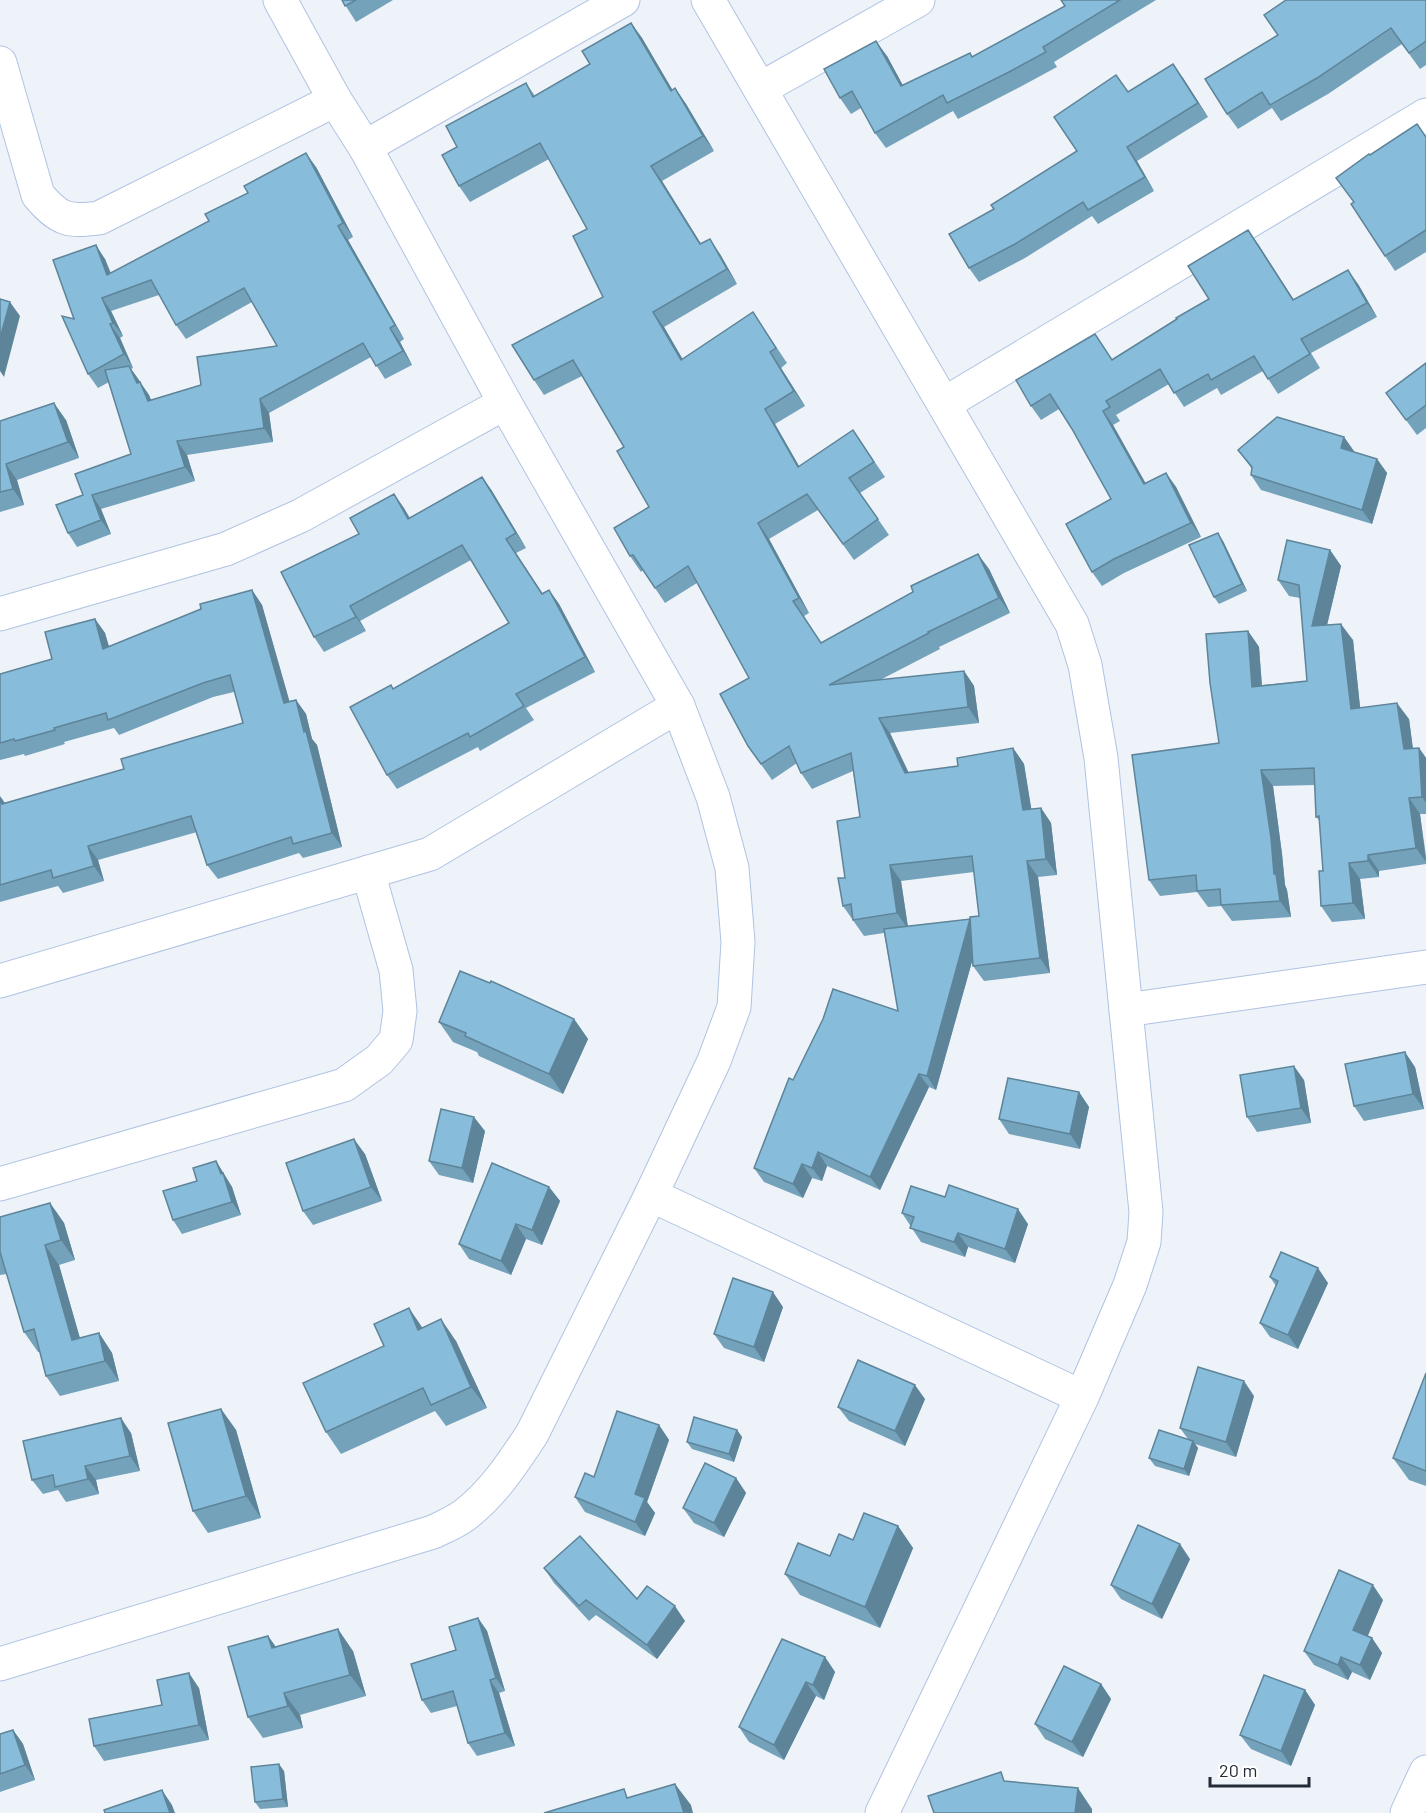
<svg xmlns="http://www.w3.org/2000/svg" width="1426" height="1813" font-family="Barlow,sans-serif">
<style>
.lines{fill:none;stroke-linecap:round;stroke-linejoin:round}
.minor-casing{stroke:#afc3e2;stroke-width:35}
.minor{stroke:#fff;stroke-width:33}
.wall{fill:#74a2bb;fill-rule:evenodd}
.shaded-wall{fill:#5e8499}
.building{fill:#87bcda;stroke:#5e8499;stroke-width:1.5}
</style>
<rect width="100%" height="100%" fill="#eef3f9"/>
<g class="lines">
<defs>
<g id="minor">
<path d="M 708,0 L 1072,624 L 1085,665 L 1101,758 L 1146,1212 L 1144,1242 L 1130,1285 L 1082,1397 L 882,1813"/>
<path d="M 0,63 L 38,195 C 59,220 68,222 99,218 L 335,100"/>
<path d="M 760,89 L 918,0"/>
<path d="M 365,147 L 623,0"/>
<path d="M 944,404 L 1426,115"/>
<path d="M 0,614 L 226,549 L 300,516 L 505,403"/>
<path d="M 0,981 L 430,854 L 678,706"/>
<path d="M 1126,1010 L 1426,967"/>
<path d="M 0,1184 L 344,1085 L 379,1060 L 396,1040 L 400,1011 L 396,970 L 368,872"/>
<path d="M 651,1195 L 1082,1397"/>
<path d="M 0,1664 L 433,1532 C 443,1527 456,1522 466,1514 C 493,1493 513,1463 532,1434 L 651,1195 L 714,1061 L 734,1007 L 738,942 L 732,868 L 713,797 L 678,706 L 505,403 L 365,147 L 335,100 L 280,0"/>
<path d="M 1407,1813 L 1426,1772"/>
</g>
</defs>
<!-- minor casing -->
<use href="#minor" class="minor-casing"/>
<!-- minor -->
<use href="#minor" class="minor"/>
</g>
<!-- wall -->
<g class="wall">
<path d="M 342,0 L 393,0 L 356,22 Z"/>
<path d="M 1061,0 L 1156,0 L 1054,62 L 1057,67 L 1020,87 L 958,119 L 953,111 L 886,148 L 875,133 L 861,108 L 851,114 L 840,98 L 887,56 L 903,86 L 970,53 L 972,57 L 1065,6 Z"/>
<path d="M 1426,0 L 1426,65 L 1420,69 L 1402,44 L 1328,94 L 1281,121 L 1272,108 L 1238,129 L 1227,114 L 1278,35 Z"/>
<path d="M 631,23 L 642,38 L 672,90 L 675,88 L 686,104 L 714,151 L 662,181 L 701,244 L 720,254 L 737,284 L 664,327 L 682,359 L 753,312 L 787,363 L 781,368 L 805,406 L 775,424 L 799,466 L 853,430 L 885,477 L 860,493 L 889,535 L 854,560 L 818,510 L 769,539 L 809,613 L 804,616 L 821,643 L 989,569 L 1010,613 L 939,647 L 940,649 L 880,680 L 964,671 L 974,686 L 979,723 L 890,733 L 908,773 L 958,766 L 1013,748 L 1024,764 L 1031,809 L 1041,808 L 1051,823 L 1057,875 L 1038,877 L 1050,973 L 984,981 L 973,966 L 973,958 L 936,1090 L 929,1087 L 880,1190 L 827,1166 L 822,1181 L 812,1178 L 803,1198 L 764,1182 L 754,1168 L 793,1080 L 898,1011 L 884,933 L 864,936 L 843,906 L 845,878 L 860,817 L 853,771 L 812,789 L 801,773 L 797,763 L 772,780 L 748,746 L 749,678 L 697,583 L 665,603 L 643,570 L 641,572 L 630,556 L 649,507 L 624,447 L 582,376 L 544,395 L 534,380 L 603,297 L 587,229 L 549,159 L 470,202 L 459,186 L 457,147 L 526,83 L 535,96 L 590,64 ZM 974,872 L 979,916 L 970,919 L 908,926 L 901,881 Z"/>
<path d="M 1183,78 L 1208,117 L 1137,161 L 1154,191 L 1098,224 L 1092,216 L 1025,258 L 979,282 L 969,268 L 994,209 L 1077,151 L 1128,92 Z"/>
<path d="M 1426,137 L 1426,252 L 1395,271 L 1385,256 L 1353,202 L 1370,155 Z"/>
<path d="M 316,167 L 353,237 L 348,240 L 404,339 L 400,342 L 412,365 L 385,379 L 371,357 L 269,413 L 273,442 L 187,455 L 195,481 L 101,509 L 111,534 L 77,547 L 68,533 L 83,495 L 131,454 L 109,382 L 98,388 L 88,374 L 74,319 L 105,259 L 111,273 ZM 159,295 L 176,325 L 186,339 L 252,302 L 277,346 L 201,385 L 151,400 L 149,395 L 131,369 L 133,368 L 120,338 L 123,336 L 111,311 Z"/>
<path d="M 1258,244 L 1293,299 L 1358,284 L 1377,317 L 1311,353 L 1320,368 L 1278,394 L 1263,371 L 1221,395 L 1217,388 L 1184,407 L 1169,384 L 1116,415 L 1120,421 L 1113,425 L 1145,483 L 1166,473 L 1176,487 L 1201,537 L 1124,573 L 1102,586 L 1092,572 L 1111,499 L 1072,429 L 1059,409 L 1041,420 L 1031,406 L 1112,359 L 1209,299 Z"/>
<path d="M 1426,363 L 1426,428 L 1417,435 L 1386,393 Z"/>
<path d="M 66,420 L 79,458 L 17,480 L 24,505 L 0,512 L 0,421 Z"/>
<path d="M 1344,437 L 1354,452 L 1377,459 L 1387,473 L 1372,524 L 1261,490 L 1251,475 L 1252,469 L 1238,450 Z"/>
<path d="M 482,477 L 492,491 L 526,548 L 516,553 L 542,593 L 549,590 L 559,604 L 595,672 L 526,708 L 534,720 L 480,751 L 478,747 L 397,789 L 387,775 L 393,689 L 509,623 L 471,560 L 360,621 L 366,631 L 324,652 L 314,637 L 359,534 L 394,494 L 410,518 Z"/>
<path d="M 1223,541 L 1247,591 L 1219,604 L 1214,597 Z"/>
<path d="M 1330,550 L 1341,566 L 1327,625 L 1353,640 L 1360,708 L 1409,719 L 1413,749 L 1419,748 L 1426,758 L 1426,814 L 1420,814 L 1426,856 L 1426,864 L 1379,871 L 1379,877 L 1360,879 L 1365,919 L 1332,922 L 1321,906 L 1323,871 L 1320,821 L 1316,817 L 1315,785 L 1273,786 L 1282,854 L 1285,885 L 1287,890 L 1291,917 L 1232,921 L 1221,906 L 1208,907 L 1197,892 L 1160,896 L 1149,880 L 1219,743 L 1248,631 L 1259,647 L 1262,685 L 1307,681 L 1300,598 L 1289,596 L 1278,580 Z"/>
<path d="M 252,590 L 262,605 L 289,701 L 296,700 L 306,714 L 312,739 L 317,745 L 342,847 L 303,858 L 299,853 L 218,879 L 207,865 L 197,832 L 98,860 L 104,881 L 63,893 L 58,886 L 0,902 L 0,796 L 5,804 L 124,769 L 243,723 L 234,692 L 213,697 L 119,735 L 114,728 L 64,742 L 65,744 L 25,756 L 24,754 L 0,760 L 0,674 L 52,659 L 95,619 L 105,633 L 109,646 Z"/>
<path d="M 574,1019 L 588,1039 L 563,1094 L 479,1056 L 477,1052 L 453,1042 L 439,1022 Z"/>
<path d="M 1415,1067 L 1424,1109 L 1364,1121 L 1354,1106 Z"/>
<path d="M 1304,1080 L 1311,1123 L 1257,1132 L 1247,1117 Z"/>
<path d="M 1079,1092 L 1089,1107 L 1080,1149 L 1009,1134 L 999,1119 Z"/>
<path d="M 485,1131 L 473,1183 L 439,1175 L 429,1161 Z"/>
<path d="M 365,1154 L 382,1201 L 313,1225 L 303,1211 Z"/>
<path d="M 216,1161 L 232,1187 L 241,1215 L 182,1234 L 173,1220 Z"/>
<path d="M 549,1187 L 560,1201 L 542,1245 L 526,1239 L 511,1275 L 469,1259 L 459,1244 Z"/>
<path d="M 945,1197 L 1028,1224 L 1015,1263 L 968,1247 L 965,1257 L 921,1242 L 902,1213 Z"/>
<path d="M 50,1203 L 64,1223 L 75,1260 L 59,1265 L 80,1338 L 99,1333 L 112,1353 L 119,1381 L 60,1396 L 46,1376 L 40,1352 L 38,1352 L 24,1332 L 7,1274 L 0,1275 L 0,1217 Z"/>
<path d="M 1270,1277 L 1328,1283 L 1298,1349 L 1270,1337 L 1260,1323 L 1276,1286 Z"/>
<path d="M 783,1307 L 764,1362 L 724,1348 L 714,1334 Z"/>
<path d="M 423,1328 L 456,1341 L 487,1408 L 446,1426 L 435,1411 L 341,1454 L 326,1432 L 384,1346 Z"/>
<path d="M 1426,1373 L 1426,1486 L 1409,1480 L 1393,1458 Z"/>
<path d="M 1254,1396 L 1236,1457 L 1195,1444 L 1198,1448 L 1189,1476 L 1155,1466 L 1149,1458 L 1188,1439 L 1180,1428 Z"/>
<path d="M 925,1399 L 905,1446 L 849,1421 L 838,1407 Z"/>
<path d="M 221,1409 L 236,1430 L 261,1518 L 208,1533 L 193,1511 Z"/>
<path d="M 659,1425 L 669,1440 L 647,1502 L 655,1513 L 645,1536 L 585,1512 L 575,1497 Z"/>
<path d="M 737,1430 L 742,1437 L 734,1462 L 692,1449 L 687,1442 Z"/>
<path d="M 131,1433 L 140,1471 L 96,1480 L 99,1494 L 66,1502 L 58,1490 L 43,1494 L 32,1480 Z"/>
<path d="M 736,1478 L 746,1493 L 724,1537 L 694,1523 L 683,1508 Z"/>
<path d="M 898,1526 L 913,1548 L 880,1628 L 800,1595 L 785,1574 L 830,1556 L 853,1540 Z"/>
<path d="M 1190,1559 L 1162,1619 L 1121,1599 L 1111,1585 Z"/>
<path d="M 544,1568 L 637,1599 L 685,1621 L 657,1659 L 596,1615 L 589,1621 L 554,1583 Z"/>
<path d="M 1383,1600 L 1367,1636 L 1372,1638 L 1382,1653 L 1370,1680 L 1352,1672 L 1348,1680 L 1314,1665 L 1304,1651 Z"/>
<path d="M 478,1618 L 487,1631 L 505,1691 L 499,1693 L 515,1746 L 477,1756 L 468,1743 L 457,1706 L 431,1713 L 422,1700 Z"/>
<path d="M 268,1636 L 276,1647 L 353,1651 L 366,1696 L 300,1715 L 303,1728 L 263,1738 L 248,1717 Z"/>
<path d="M 825,1657 L 835,1672 L 824,1700 L 816,1696 L 784,1760 L 749,1742 L 739,1727 Z"/>
<path d="M 1101,1684 L 1111,1699 L 1083,1757 L 1045,1739 L 1035,1724 Z"/>
<path d="M 199,1688 L 209,1740 L 104,1761 L 94,1746 L 162,1705 Z"/>
<path d="M 1305,1690 L 1315,1705 L 1291,1766 L 1251,1749 L 1240,1735 Z"/>
<path d="M 13,1730 L 23,1744 L 35,1780 L 0,1792 L 0,1734 Z"/>
<path d="M 284,1771 L 288,1807 L 260,1809 L 255,1802 Z"/>
</g>
<!-- shaded-wall -->
<g class="shaded-wall">
<path d="M 631,23 L 642,38 L 682,106 L 671,91 Z"/>
<path d="M 876,41 L 887,56 L 912,102 L 901,86 Z"/>
<path d="M 1173,64 L 1183,78 L 1208,117 L 1198,103 Z"/>
<path d="M 675,88 L 686,104 L 714,151 L 703,136 Z"/>
<path d="M 1127,147 L 1137,161 L 1154,191 L 1145,177 Z"/>
<path d="M 306,153 L 316,167 L 353,237 L 343,223 Z"/>
<path d="M 651,166 L 662,181 L 711,260 L 700,244 Z"/>
<path d="M 338,226 L 348,240 L 404,339 L 395,325 Z"/>
<path d="M 1248,230 L 1258,244 L 1303,314 L 1293,300 Z"/>
<path d="M 710,239 L 720,254 L 737,284 L 727,269 Z"/>
<path d="M 96,245 L 105,259 L 116,289 L 107,275 Z"/>
<path d="M 1348,270 L 1358,284 L 1377,317 L 1367,303 Z"/>
<path d="M 102,298 L 111,311 L 123,336 L 113,323 Z"/>
<path d="M 10,302 L 20,316 L 4,377 L 0,371 L 0,338 Z"/>
<path d="M 653,312 L 664,327 L 692,375 L 681,360 Z"/>
<path d="M 110,324 L 120,338 L 133,368 L 124,354 Z"/>
<path d="M 390,328 L 400,342 L 412,365 L 403,351 Z"/>
<path d="M 770,352 L 781,368 L 805,406 L 794,391 Z"/>
<path d="M 129,366 L 139,380 L 142,386 L 140,382 L 149,395 L 157,415 L 137,383 Z"/>
<path d="M 260,399 L 269,413 L 273,442 L 264,428 Z"/>
<path d="M 54,403 L 66,420 L 79,458 L 68,442 Z"/>
<path d="M 765,409 L 775,424 L 808,482 L 798,467 Z"/>
<path d="M 1103,411 L 1113,425 L 1154,498 L 1144,484 Z"/>
<path d="M 1344,437 L 1354,451 L 1351,462 L 1341,448 Z"/>
<path d="M 177,441 L 187,455 L 195,481 L 185,467 Z"/>
<path d="M 1377,459 L 1387,473 L 1372,524 L 1362,510 Z"/>
<path d="M 6,464 L 17,480 L 24,505 L 13,489 Z"/>
<path d="M 1166,473 L 1176,487 L 1201,537 L 1191,523 Z"/>
<path d="M 482,477 L 492,491 L 526,548 L 516,533 Z"/>
<path d="M 394,494 L 404,508 L 418,533 L 408,519 Z"/>
<path d="M 92,495 L 101,509 L 111,534 L 101,520 Z"/>
<path d="M 758,523 L 769,539 L 809,613 L 799,598 Z"/>
<path d="M 1218,533 L 1223,541 L 1247,591 L 1242,584 Z"/>
<path d="M 506,539 L 516,553 L 552,608 L 542,594 Z"/>
<path d="M 1330,550 L 1341,566 L 1323,642 L 1312,626 Z"/>
<path d="M 978,554 L 989,569 L 1010,613 L 999,598 Z"/>
<path d="M 252,590 L 262,605 L 294,717 L 284,703 Z"/>
<path d="M 549,590 L 559,604 L 595,672 L 585,657 Z"/>
<path d="M 350,606 L 360,621 L 366,631 L 356,617 Z"/>
<path d="M 95,619 L 105,633 L 113,663 L 103,649 Z"/>
<path d="M 1341,624 L 1353,640 L 1362,725 L 1351,709 Z"/>
<path d="M 1248,631 L 1259,647 L 1263,703 L 1252,687 Z"/>
<path d="M 964,671 L 974,686 L 979,723 L 968,707 Z"/>
<path d="M 296,700 L 306,714 L 312,739 L 317,745 L 342,847 L 332,833 Z"/>
<path d="M 1397,703 L 1409,719 L 1415,765 L 1404,749 Z"/>
<path d="M 879,718 L 890,733 L 916,788 L 905,773 Z"/>
<path d="M 1013,748 L 1024,764 L 1034,825 L 1023,810 Z"/>
<path d="M 1419,748 L 1426,758 L 1426,803 L 1422,797 Z"/>
<path d="M 1261,770 L 1273,786 L 1282,854 L 1285,885 L 1287,890 L 1291,917 L 1280,901 L 1274,874 Z"/>
<path d="M 0,796 L 9,809 L 2,804 Z"/>
<path d="M 1409,798 L 1420,814 L 1426,862 L 1416,848 Z"/>
<path d="M 1041,808 L 1051,823 L 1057,875 L 1046,859 Z"/>
<path d="M 88,846 L 98,860 L 104,881 L 94,866 Z"/>
<path d="M 1368,855 L 1379,871 L 1379,877 L 1368,861 Z"/>
<path d="M 1027,861 L 1038,877 L 1050,973 L 1040,958 Z"/>
<path d="M 1349,863 L 1360,879 L 1365,919 L 1353,903 Z"/>
<path d="M 890,865 L 901,881 L 908,929 L 897,913 Z"/>
<path d="M 970,919 L 980,933 L 936,1090 L 927,1076 Z"/>
<path d="M 574,1019 L 588,1039 L 563,1094 L 549,1074 Z"/>
<path d="M 1405,1052 L 1415,1067 L 1424,1109 L 1413,1094 Z"/>
<path d="M 1294,1066 L 1304,1080 L 1311,1123 L 1301,1108 Z"/>
<path d="M 919,1074 L 929,1087 L 880,1190 L 870,1177 Z"/>
<path d="M 1079,1092 L 1089,1107 L 1080,1149 L 1070,1134 Z"/>
<path d="M 474,1117 L 485,1131 L 473,1183 L 462,1168 Z"/>
<path d="M 354,1139 L 365,1154 L 382,1201 L 371,1187 Z"/>
<path d="M 818,1152 L 827,1166 L 822,1181 L 812,1168 Z"/>
<path d="M 216,1161 L 232,1187 L 241,1215 L 232,1202 Z"/>
<path d="M 802,1164 L 812,1178 L 803,1198 L 793,1184 Z"/>
<path d="M 549,1187 L 560,1201 L 542,1245 L 532,1230 Z"/>
<path d="M 50,1203 L 64,1223 L 75,1260 L 61,1240 Z"/>
<path d="M 1018,1209 L 1028,1224 L 1015,1263 L 1005,1249 Z"/>
<path d="M 516,1224 L 526,1239 L 511,1275 L 501,1261 Z"/>
<path d="M 958,1233 L 968,1247 L 965,1257 L 954,1242 Z"/>
<path d="M 45,1245 L 59,1265 L 86,1360 L 72,1340 Z"/>
<path d="M 1318,1268 L 1328,1283 L 1298,1349 L 1288,1335 Z"/>
<path d="M 773,1292 L 783,1307 L 764,1362 L 754,1347 Z"/>
<path d="M 409,1308 L 424,1330 L 418,1330 Z"/>
<path d="M 441,1319 L 456,1341 L 487,1408 L 471,1387 Z"/>
<path d="M 99,1333 L 112,1353 L 119,1381 L 105,1361 Z"/>
<path d="M 1244,1381 L 1254,1396 L 1236,1457 L 1226,1442 Z"/>
<path d="M 915,1385 L 925,1399 L 905,1446 L 895,1431 Z"/>
<path d="M 221,1409 L 236,1430 L 261,1518 L 246,1496 Z"/>
<path d="M 121,1418 L 131,1433 L 140,1471 L 130,1456 Z"/>
<path d="M 659,1425 L 669,1440 L 647,1502 L 655,1513 L 645,1536 L 635,1522 L 635,1494 Z"/>
<path d="M 737,1430 L 742,1437 L 734,1462 L 729,1454 Z"/>
<path d="M 1193,1441 L 1198,1448 L 1189,1476 L 1184,1469 Z"/>
<path d="M 85,1466 L 96,1480 L 99,1494 L 88,1479 Z"/>
<path d="M 736,1478 L 746,1493 L 724,1537 L 714,1523 Z"/>
<path d="M 898,1526 L 913,1548 L 880,1628 L 865,1607 Z"/>
<path d="M 1180,1544 L 1190,1559 L 1162,1619 L 1152,1604 Z"/>
<path d="M 1373,1585 L 1383,1600 L 1364,1645 L 1353,1630 Z"/>
<path d="M 675,1606 L 685,1621 L 657,1659 L 647,1645 Z"/>
<path d="M 478,1618 L 487,1631 L 505,1691 L 496,1678 Z"/>
<path d="M 338,1629 L 353,1651 L 366,1696 L 350,1675 Z"/>
<path d="M 268,1636 L 283,1657 L 272,1648 Z"/>
<path d="M 1372,1638 L 1382,1653 L 1370,1680 L 1360,1665 Z"/>
<path d="M 825,1657 L 835,1672 L 824,1700 L 813,1685 Z"/>
<path d="M 1341,1657 L 1352,1672 L 1348,1680 L 1338,1665 Z"/>
<path d="M 189,1673 L 199,1688 L 209,1740 L 199,1725 Z"/>
<path d="M 490,1680 L 499,1693 L 515,1746 L 505,1733 Z"/>
<path d="M 806,1682 L 816,1696 L 784,1760 L 774,1745 Z"/>
<path d="M 1101,1684 L 1111,1699 L 1083,1757 L 1072,1742 Z"/>
<path d="M 1305,1690 L 1315,1705 L 1291,1766 L 1281,1751 Z"/>
<path d="M 284,1693 L 300,1715 L 303,1728 L 288,1706 Z"/>
<path d="M 13,1730 L 23,1744 L 35,1780 L 25,1765 Z"/>
<path d="M 279,1764 L 284,1771 L 288,1807 L 283,1799 Z"/>
<path d="M 675,1784 L 691,1805 L 693,1813 L 684,1813 Z"/>
<path d="M 1078,1788 L 1092,1809 L 1092,1813 L 1075,1813 Z"/>
<path d="M 162,1790 L 172,1805 L 175,1813 L 170,1813 Z"/>
</g>
<!-- building -->
<g class="building">
<path d="M 342,0 L 356,0 L 345,6 Z"/>
<path d="M 1061,0 L 1120,0 L 1043,47 L 1046,52 L 1009,72 L 947,103 L 943,95 L 875,133 L 852,91 L 840,98 L 824,69 L 876,41 L 901,86 L 970,53 L 972,57 L 1065,6 Z"/>
<path d="M 1286,0 L 1426,0 L 1426,41 L 1409,53 L 1391,28 L 1317,78 L 1270,105 L 1262,92 L 1227,114 L 1205,79 L 1278,35 L 1264,15 Z"/>
<path d="M 631,23 L 671,91 L 675,88 L 703,136 L 651,166 L 700,244 L 710,239 L 727,269 L 653,312 L 681,360 L 753,312 L 776,348 L 770,352 L 794,391 L 765,409 L 798,467 L 853,430 L 874,462 L 849,478 L 878,519 L 843,544 L 807,494 L 758,523 L 799,598 L 793,601 L 821,643 L 913,592 L 911,586 L 978,554 L 999,598 L 928,632 L 929,633 L 829,685 L 964,671 L 968,707 L 879,718 L 905,773 L 958,766 L 957,758 L 1013,748 L 1023,810 L 1041,808 L 1046,859 L 1027,861 L 1040,958 L 973,966 L 970,917 L 979,916 L 972,856 L 890,865 L 897,913 L 853,920 L 851,904 L 843,906 L 838,878 L 845,878 L 837,821 L 860,817 L 851,753 L 801,773 L 789,746 L 761,764 L 748,746 L 720,694 L 749,678 L 688,566 L 655,588 L 633,555 L 630,556 L 614,528 L 649,507 L 617,451 L 624,447 L 573,360 L 534,380 L 512,345 L 603,297 L 573,236 L 587,229 L 540,143 L 459,186 L 442,155 L 457,147 L 446,126 L 526,83 L 533,97 L 590,64 L 582,51 Z"/>
<path d="M 1173,64 L 1198,103 L 1127,147 L 1145,177 L 1088,210 L 1083,202 L 1015,244 L 969,268 L 949,234 L 994,209 L 991,205 L 1077,151 L 1054,117 L 1116,75 L 1128,92 Z"/>
<path d="M 1417,124 L 1426,137 L 1426,230 L 1385,256 L 1351,204 L 1354,202 L 1336,178 L 1369,154 L 1370,155 Z"/>
<path d="M 306,153 L 343,223 L 338,226 L 395,325 L 390,328 L 403,351 L 376,366 L 363,343 L 260,399 L 264,428 L 177,441 L 185,467 L 92,495 L 101,520 L 68,533 L 56,505 L 83,495 L 75,474 L 131,454 L 105,370 L 129,366 L 137,383 L 140,382 L 148,401 L 201,385 L 197,357 L 277,346 L 244,288 L 176,325 L 151,280 L 102,298 L 113,323 L 110,324 L 124,354 L 88,374 L 62,316 L 74,319 L 53,260 L 96,245 L 107,275 L 209,221 L 205,214 L 248,193 L 244,186 Z"/>
<path d="M 1248,230 L 1293,300 L 1348,270 L 1367,303 L 1301,339 L 1310,354 L 1268,379 L 1254,356 L 1211,380 L 1208,374 L 1174,393 L 1160,369 L 1106,401 L 1110,407 L 1103,411 L 1144,484 L 1166,473 L 1191,523 L 1114,559 L 1092,572 L 1066,524 L 1111,499 L 1072,429 L 1050,394 L 1031,406 L 1016,380 L 1095,334 L 1112,360 L 1177,319 L 1176,318 L 1209,299 L 1188,266 Z"/>
<path d="M 0,299 L 10,302 L 0,338 Z"/>
<path d="M 1426,363 L 1426,405 L 1406,420 L 1386,393 Z"/>
<path d="M 54,403 L 68,442 L 6,464 L 13,489 L 0,492 L 0,421 Z"/>
<path d="M 1277,417 L 1344,437 L 1341,448 L 1377,459 L 1362,510 L 1251,475 L 1252,467 L 1238,450 Z"/>
<path d="M 482,477 L 516,533 L 506,539 L 542,594 L 549,590 L 585,657 L 516,694 L 524,706 L 470,737 L 468,733 L 387,775 L 350,707 L 391,685 L 393,689 L 509,623 L 462,545 L 350,606 L 356,617 L 314,637 L 281,572 L 359,534 L 350,518 L 394,494 L 408,519 Z"/>
<path d="M 1218,533 L 1242,584 L 1214,597 L 1189,545 Z"/>
<path d="M 1287,540 L 1330,550 L 1312,626 L 1341,624 L 1351,709 L 1397,703 L 1404,749 L 1419,748 L 1422,797 L 1409,798 L 1416,848 L 1368,855 L 1368,861 L 1349,863 L 1353,903 L 1321,906 L 1319,871 L 1323,871 L 1319,816 L 1316,817 L 1314,768 L 1261,770 L 1271,838 L 1274,874 L 1276,874 L 1280,901 L 1221,905 L 1220,889 L 1197,891 L 1196,875 L 1149,880 L 1132,755 L 1219,743 L 1210,683 L 1206,634 L 1248,631 L 1252,687 L 1307,681 L 1299,585 L 1278,580 Z"/>
<path d="M 252,590 L 284,703 L 296,700 L 304,732 L 306,731 L 332,833 L 293,844 L 291,837 L 207,865 L 191,816 L 88,846 L 94,866 L 53,878 L 51,870 L 0,885 L 0,798 L 2,804 L 124,769 L 121,759 L 243,723 L 230,675 L 203,683 L 108,720 L 106,713 L 54,728 L 55,730 L 15,741 L 14,739 L 0,743 L 0,674 L 52,659 L 45,632 L 95,619 L 103,649 L 201,609 L 200,604 Z"/>
<path d="M 970,919 L 927,1076 L 919,1074 L 870,1177 L 818,1152 L 812,1168 L 802,1164 L 793,1184 L 754,1168 L 789,1078 L 793,1080 L 823,1019 L 833,989 L 898,1011 L 884,929 Z"/>
<path d="M 460,971 L 490,983 L 491,981 L 574,1019 L 549,1074 L 465,1036 L 466,1033 L 439,1022 Z"/>
<path d="M 1405,1052 L 1413,1094 L 1354,1106 L 1345,1064 Z"/>
<path d="M 1294,1066 L 1301,1108 L 1247,1117 L 1240,1075 Z"/>
<path d="M 1008,1078 L 1079,1092 L 1070,1134 L 999,1119 Z"/>
<path d="M 441,1109 L 474,1117 L 462,1168 L 429,1161 Z"/>
<path d="M 354,1139 L 371,1187 L 303,1211 L 286,1163 Z"/>
<path d="M 216,1161 L 221,1174 L 223,1173 L 232,1202 L 173,1220 L 163,1191 L 197,1181 L 193,1168 Z"/>
<path d="M 492,1163 L 549,1187 L 532,1230 L 516,1224 L 501,1261 L 459,1244 Z"/>
<path d="M 949,1185 L 1018,1209 L 1005,1249 L 958,1233 L 954,1242 L 910,1228 L 914,1217 L 902,1213 L 911,1186 L 945,1197 Z"/>
<path d="M 50,1203 L 61,1240 L 45,1245 L 72,1340 L 99,1333 L 105,1361 L 46,1376 L 34,1329 L 24,1332 L 0,1252 L 0,1217 Z"/>
<path d="M 1281,1252 L 1318,1268 L 1288,1335 L 1260,1323 L 1278,1281 L 1270,1277 Z"/>
<path d="M 733,1278 L 773,1292 L 754,1347 L 714,1334 Z"/>
<path d="M 409,1308 L 418,1330 L 441,1319 L 471,1387 L 431,1405 L 423,1388 L 326,1432 L 303,1383 L 384,1346 L 374,1324 Z"/>
<path d="M 858,1360 L 915,1385 L 895,1431 L 838,1407 Z"/>
<path d="M 1198,1367 L 1244,1381 L 1226,1442 L 1180,1428 Z"/>
<path d="M 1426,1373 L 1426,1471 L 1393,1458 Z"/>
<path d="M 221,1409 L 246,1496 L 193,1511 L 168,1423 Z"/>
<path d="M 617,1411 L 659,1425 L 635,1494 L 645,1498 L 635,1522 L 575,1497 L 585,1473 L 594,1477 Z"/>
<path d="M 694,1417 L 737,1430 L 729,1454 L 687,1442 Z"/>
<path d="M 121,1418 L 130,1456 L 85,1466 L 88,1479 L 55,1487 L 53,1475 L 32,1480 L 23,1441 Z"/>
<path d="M 1159,1430 L 1193,1441 L 1184,1469 L 1149,1458 Z"/>
<path d="M 705,1463 L 736,1478 L 714,1523 L 683,1508 Z"/>
<path d="M 864,1513 L 898,1526 L 865,1607 L 785,1574 L 798,1543 L 830,1556 L 839,1534 L 853,1540 Z"/>
<path d="M 1138,1525 L 1180,1544 L 1152,1604 L 1111,1585 Z"/>
<path d="M 580,1536 L 637,1599 L 647,1586 L 675,1606 L 647,1645 L 586,1600 L 579,1606 L 544,1568 Z"/>
<path d="M 1339,1570 L 1373,1585 L 1353,1630 L 1372,1638 L 1360,1665 L 1341,1657 L 1338,1665 L 1304,1651 Z"/>
<path d="M 478,1618 L 496,1678 L 490,1680 L 505,1733 L 468,1743 L 453,1691 L 422,1700 L 411,1664 L 456,1650 L 449,1627 Z"/>
<path d="M 338,1629 L 350,1675 L 284,1693 L 288,1706 L 248,1717 L 228,1647 L 268,1636 L 272,1648 Z"/>
<path d="M 782,1639 L 825,1657 L 813,1685 L 806,1682 L 774,1745 L 739,1727 Z"/>
<path d="M 1064,1666 L 1101,1684 L 1072,1742 L 1035,1724 Z"/>
<path d="M 189,1673 L 199,1725 L 94,1746 L 89,1719 L 162,1705 L 157,1680 Z"/>
<path d="M 1264,1675 L 1305,1690 L 1281,1751 L 1240,1735 Z"/>
<path d="M 13,1730 L 25,1765 L 0,1774 L 0,1734 Z"/>
<path d="M 279,1764 L 283,1799 L 255,1802 L 251,1767 Z"/>
<path d="M 1001,1772 L 1004,1781 L 1078,1788 L 1075,1813 L 934,1813 L 928,1796 Z"/>
<path d="M 675,1784 L 684,1813 L 544,1813 L 624,1789 L 627,1798 Z"/>
<path d="M 162,1790 L 170,1813 L 105,1813 L 104,1810 Z"/>
</g>
<!-- scale -->
<path d="M1210 1777v9h99v-9" fill="none" stroke="#232b37" stroke-width="3"/>
<text x="1219" y="1777" font-size="18" fill="#232b37" stroke="#ffffff" stroke-width="4.5" paint-order="stroke">20 m</text>
</svg>
